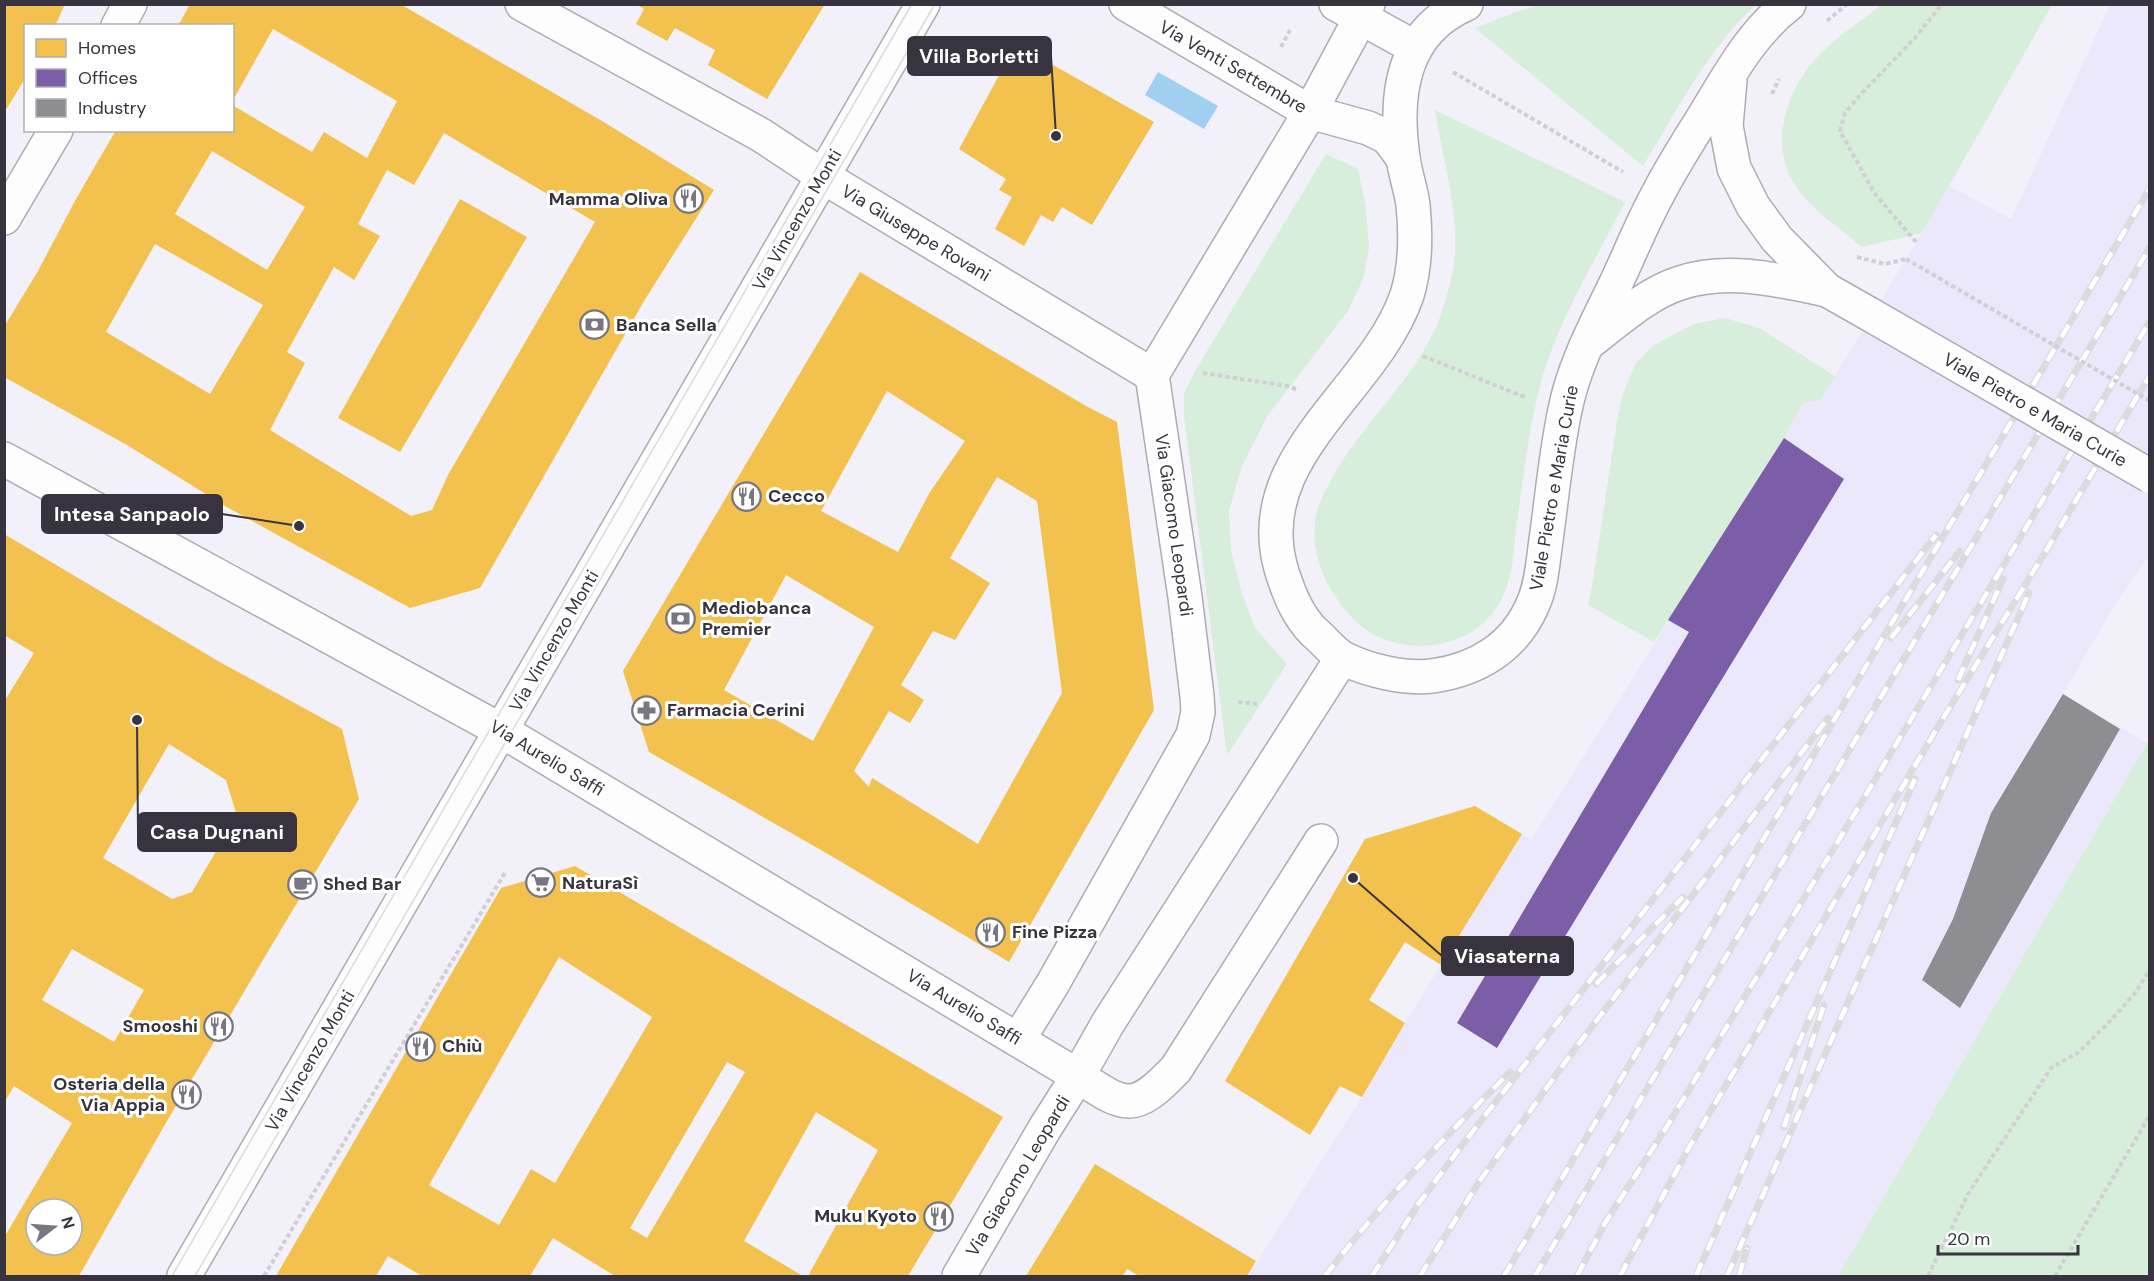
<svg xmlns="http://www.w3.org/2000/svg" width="2154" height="1281" font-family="'DM Sans',sans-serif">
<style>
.built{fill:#ece8fc}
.green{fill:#d7eedb}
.water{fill:#a0cff2}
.homes{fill:#f2c14e;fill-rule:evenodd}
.offices{fill:#7b5ea7}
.industry{fill:#8d8d92}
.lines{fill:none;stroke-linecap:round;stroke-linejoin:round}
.minor-casing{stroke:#adabb4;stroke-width:36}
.path{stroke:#d1cfd3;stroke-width:4;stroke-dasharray:4.5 3;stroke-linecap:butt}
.minor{stroke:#fdfdfe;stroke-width:33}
.tram{stroke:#dbdbdd;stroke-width:1.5}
.rail-casing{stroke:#dbdbdd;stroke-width:7}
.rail{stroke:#fff;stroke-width:4.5;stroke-dasharray:14;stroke-linecap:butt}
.minor-bridge-casing{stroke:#adabb4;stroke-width:36;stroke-linecap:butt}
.path-bridge{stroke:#d1cfd3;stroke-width:4;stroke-dasharray:4.5 3;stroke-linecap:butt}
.minor-bridge{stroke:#fdfdfe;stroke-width:33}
.labels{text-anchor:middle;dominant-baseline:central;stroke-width:6;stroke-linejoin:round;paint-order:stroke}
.street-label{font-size:18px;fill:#37343f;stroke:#fff}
.poi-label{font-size:18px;font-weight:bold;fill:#37343f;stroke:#fff;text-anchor:start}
.leader{fill:none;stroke:#37343f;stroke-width:2}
.callout-dot{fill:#37343f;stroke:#fff;stroke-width:2}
.callout{fill:#37343f;stroke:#37343f;stroke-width:2}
.callout-label{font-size:20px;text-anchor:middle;font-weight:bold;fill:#fff}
</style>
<rect width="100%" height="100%" fill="#f2f0f9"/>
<!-- built -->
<path class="built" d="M 2110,5 L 2149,5 L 2149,555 L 2111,611 L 2063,694 L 2147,743 L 1838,1276 L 1248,1276 L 1362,1097 L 1405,1023 L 1522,834 L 1531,840 L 1784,438 L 1803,403 L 1820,400 L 1922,233 L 1948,185 L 2011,219 Z"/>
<!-- green -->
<g class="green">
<path d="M 1545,4 L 1756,4 L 1756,5 C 1709,47 1676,112 1643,166 L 1475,28 L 1515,12 Z"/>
<path d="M 1881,5 L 2052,5 L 1922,233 L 1862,247 C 1839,227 1807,207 1792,180 C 1769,139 1789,85 1820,54 C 1838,36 1861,21 1881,5 Z"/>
<path d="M 1435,110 L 1625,202 C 1593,265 1550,333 1536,403 C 1527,444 1522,487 1516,529 C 1514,549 1513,572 1505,591 C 1499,607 1487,622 1473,631 C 1449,646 1416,650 1389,641 C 1363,633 1344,612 1330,588 C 1319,569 1312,545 1315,522 C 1316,509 1323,495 1329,484 C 1361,421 1424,374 1444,305 C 1449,289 1454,270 1455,253 C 1458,208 1442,156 1435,110 Z"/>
<path d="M 1326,154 L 1358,169 L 1366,209 L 1369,248 L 1363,279 L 1348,311 L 1268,415 L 1242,466 L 1229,511 L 1231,550 L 1242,593 L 1255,628 L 1287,664 L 1227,755 L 1184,416 L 1184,393 L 1195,371 Z"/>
<path d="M 1725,318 L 1759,328 L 1835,376 L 1820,400 L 1803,403 L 1784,438 L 1654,642 L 1588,605 L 1593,580 L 1617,421 L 1623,394 L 1635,364 L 1654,345 L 1694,324 Z"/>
<path d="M 2149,738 L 2149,1276 L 1838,1276 L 2147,743 Z"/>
</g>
<!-- water -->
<path class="water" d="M 1158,72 L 1218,106 L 1204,129 L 1145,95 Z"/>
<!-- homes -->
<g class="homes">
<path d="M 4,4 L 65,4 L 55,26 L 26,26 L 26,77 L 4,113 Z"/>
<path d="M 190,4 L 400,4 L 602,121 L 714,190 L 644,301 L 480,588 L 410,608 L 225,506 L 127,445 L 4,377 L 4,327 L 38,271 L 76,199 L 116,130 L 232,130 L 232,105 L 312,152 L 324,132 L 367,158 L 397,101 L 273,29 L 232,102 L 232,26 L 178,26 ZM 444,133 L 595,222 L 448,475 L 432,510 L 411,516 L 270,430 L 305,363 L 287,352 L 334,267 L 354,280 L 380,236 L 358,224 L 387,170 L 414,185 ZM 212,151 L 305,207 L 267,270 L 175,214 ZM 155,244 L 263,305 L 210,394 L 106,332 Z"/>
<path d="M 636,4 L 825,4 L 767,99 L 708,65 L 715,50 L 675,28 L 667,41 L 636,24 L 644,9 Z"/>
<path d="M 1016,44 L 1154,122 L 1092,225 L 1062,207 L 1053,222 L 1041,215 L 1024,246 L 995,229 L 1012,197 L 999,190 L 1006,179 L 959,149 Z"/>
<path d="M 460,199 L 527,237 L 400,452 L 338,418 Z"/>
<path d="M 860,272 L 1086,406 L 1117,422 L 1154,710 L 1009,962 L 828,854 L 649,752 L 623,671 ZM 887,391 L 965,441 L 930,492 L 898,552 L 821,511 ZM 997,477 L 1037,501 L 1062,693 L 978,844 L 872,778 L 869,787 L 854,771 L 889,711 L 910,723 L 924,700 L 901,685 L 933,631 L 955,640 L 990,583 L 950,558 ZM 786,575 L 874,627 L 813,741 L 724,690 Z"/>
<path d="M 4,534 L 218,661 L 342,729 L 359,799 L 167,1121 L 79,1276 L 5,1276 L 5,1236 L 72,1123 L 14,1086 L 4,1103 L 4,702 L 34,653 L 4,635 ZM 169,744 L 226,780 L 237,816 L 192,892 L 172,899 L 103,858 ZM 72,949 L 144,990 L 114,1042 L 42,1000 ZM 36,1209 L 72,1209 L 72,1245 L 36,1245 Z"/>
<path d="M 1475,806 L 1522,834 L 1441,965 L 1405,942 L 1369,1000 L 1405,1023 L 1362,1097 L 1340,1086 L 1310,1135 L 1225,1081 L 1365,839 Z"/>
<path d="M 575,866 L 1003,1117 L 908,1276 L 808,1276 L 878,1150 L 816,1112 L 744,1241 L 803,1276 L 615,1276 L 553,1238 L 530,1276 L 422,1276 L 388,1256 L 376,1276 L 276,1276 L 501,888 ZM 559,957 L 652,1017 L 555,1183 L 531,1169 L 499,1225 L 429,1185 ZM 727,1062 L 745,1072 L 647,1238 L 630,1228 Z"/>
<path d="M 1095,1164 L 1256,1261 L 1247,1276 L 1139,1276 L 1127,1269 L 1123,1276 L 1026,1276 Z"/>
</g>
<!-- offices -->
<path class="offices" d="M 1784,438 L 1844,479 L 1497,1048 L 1457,1023 L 1689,632 L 1668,620 Z"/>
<!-- industry -->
<path class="industry" d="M 2063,694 L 2120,729 L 1960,1008 L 1922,980 L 1953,919 L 1991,813 Z"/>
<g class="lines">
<defs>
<g id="minor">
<path d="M 522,4 L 761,135 L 832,182 L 1152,375"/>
<path d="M 1126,4 L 1310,112 L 1368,128 L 1387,137 L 1403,158"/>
<path d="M 1336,4 L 1414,47"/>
<path d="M 1466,4 C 1402,32 1394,95 1403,157 C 1405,174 1411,189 1413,205 C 1416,235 1416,266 1407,295 C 1374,392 1244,459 1283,575 C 1290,596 1298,616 1314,632 C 1324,640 1333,653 1345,659 C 1369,671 1405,679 1432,676 C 1477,670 1515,647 1533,604 C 1542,584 1543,560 1546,540 C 1552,497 1556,452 1565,410 C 1574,364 1597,323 1617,281 C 1631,251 1643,221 1659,192 C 1674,163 1692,136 1709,108 C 1732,70 1753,32 1789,4"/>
<path d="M 118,26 L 130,4"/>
<path d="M 1730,80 L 1726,126 L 1734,168 L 1753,206 L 1777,239 L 1827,290 L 1871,315"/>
<path d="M 4,218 L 56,130"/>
<path d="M 1591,341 C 1617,321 1648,293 1680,283 C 1728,267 1779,280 1827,290"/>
<path d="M 4,459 L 502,731 L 1078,1076 C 1126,1108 1134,1113 1176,1069 L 1321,841"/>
<path d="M 1018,1040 L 1052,985 L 1193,735 L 1198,712 L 1197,696 L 1185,597 L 1152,375 L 1310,112 L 1368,4"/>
<path d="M 184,1276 L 923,4"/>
<path d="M 959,1276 L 1045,1128 L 1078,1076 L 1108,1023 L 1342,658"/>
</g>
</defs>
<!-- minor casing -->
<use href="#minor" class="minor-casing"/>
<!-- path -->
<g class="path">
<path d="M 1827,21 L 1847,4"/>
<path d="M 1281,47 L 1290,30"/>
<path d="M 1453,72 L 1623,172"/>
<path d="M 1772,94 L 1779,79"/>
<path d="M 1916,242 L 1875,194 L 1840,131 L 1845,113 L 1861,94 L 1914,39 L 1942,4"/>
<path d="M 1857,257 L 1885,264 L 1906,259"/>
<path d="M 1423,356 L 1527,398"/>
<path d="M 1203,373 L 1287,386 L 1296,389"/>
<path d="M 1238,702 L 1257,704"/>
<path d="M 264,1276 L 506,871"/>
<path d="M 1928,1276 L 1968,1194 L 2051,1068 L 2079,1052 L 2113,1018 L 2136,992 L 2150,969"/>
<path d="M 2055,1276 L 2150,1115"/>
</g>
<!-- minor -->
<use href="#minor" class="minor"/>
<!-- tram -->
<g class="tram">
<path d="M 172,1276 L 912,4"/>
<path d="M 195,1276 L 935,4"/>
</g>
<defs>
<g id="rail">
<path d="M 1891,638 L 1960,551"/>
<path d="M 1958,680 L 2003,579"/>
<path d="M 1596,984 L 1683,897"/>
<path d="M 1784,1127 L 1824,1005"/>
<path d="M 1325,1276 C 1381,1203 1445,1137 1510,1072"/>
<path d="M 1372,1276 L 1419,1203 L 1463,1144 L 1936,535"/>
<path d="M 1420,1276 L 1479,1182 L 1571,1054 L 1828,718"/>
<path d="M 1504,1276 L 2150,188"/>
<path d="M 1535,1276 L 2150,247"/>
<path d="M 1577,1276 L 1605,1223 L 1666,1128 L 2150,321"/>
<path d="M 1620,1276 L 1687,1151 L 1939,725 L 2049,546 L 2150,375"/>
<path d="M 1696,1276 L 1915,779"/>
<path d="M 1727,1276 L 2029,593"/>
<path d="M 1739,1276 L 1747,1248"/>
</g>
</defs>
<!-- rail casing -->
<use href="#rail" class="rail-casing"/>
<!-- rail -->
<use href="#rail" class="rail"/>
<defs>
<path id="minor-bridge" d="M 1871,315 L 2150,476"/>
</defs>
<!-- minor-bridge casing -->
<use href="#minor-bridge" class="minor-bridge-casing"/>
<!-- path-bridge -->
<path class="path-bridge" d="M 1906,259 L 2150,401"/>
<!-- minor-bridge -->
<use href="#minor-bridge" class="minor-bridge"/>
</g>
<!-- icons -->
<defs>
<symbol id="restaurant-ring" viewBox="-11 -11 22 22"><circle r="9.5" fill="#fff" stroke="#787680" stroke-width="1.5"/><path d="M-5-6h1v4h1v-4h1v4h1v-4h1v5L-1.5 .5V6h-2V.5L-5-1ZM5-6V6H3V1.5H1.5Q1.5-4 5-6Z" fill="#787680"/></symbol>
<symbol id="bank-ring" viewBox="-11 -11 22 22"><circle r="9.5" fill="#fff" stroke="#787680" stroke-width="1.5"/><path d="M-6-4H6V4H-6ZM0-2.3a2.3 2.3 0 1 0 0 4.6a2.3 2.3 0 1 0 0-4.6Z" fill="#787680"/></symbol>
<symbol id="pharmacy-ring" viewBox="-11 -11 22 22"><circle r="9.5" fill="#fff" stroke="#787680" stroke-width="1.5"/><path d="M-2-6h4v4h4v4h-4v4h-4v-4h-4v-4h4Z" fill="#787680"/></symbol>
<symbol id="supermarket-ring" viewBox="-11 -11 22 22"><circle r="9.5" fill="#fff" stroke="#787680" stroke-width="1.5"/><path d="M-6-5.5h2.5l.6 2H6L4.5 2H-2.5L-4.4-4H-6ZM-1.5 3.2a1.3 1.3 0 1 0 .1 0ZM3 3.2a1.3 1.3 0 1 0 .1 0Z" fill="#787680"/></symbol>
<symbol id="cafe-ring" viewBox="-11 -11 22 22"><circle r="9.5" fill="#fff" stroke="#787680" stroke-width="1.5"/><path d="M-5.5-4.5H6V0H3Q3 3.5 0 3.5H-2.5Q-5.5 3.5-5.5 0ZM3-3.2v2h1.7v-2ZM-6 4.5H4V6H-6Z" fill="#787680"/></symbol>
</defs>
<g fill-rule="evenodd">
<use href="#restaurant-ring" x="672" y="182" width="33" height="33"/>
<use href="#bank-ring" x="578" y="308" width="33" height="33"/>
<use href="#restaurant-ring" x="730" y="480" width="33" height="33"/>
<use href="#bank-ring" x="664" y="602" width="33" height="33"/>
<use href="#pharmacy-ring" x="630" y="694" width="33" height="33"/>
<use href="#supermarket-ring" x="524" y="866" width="33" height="33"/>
<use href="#cafe-ring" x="286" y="868" width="33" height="33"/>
<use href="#restaurant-ring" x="974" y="916" width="33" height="33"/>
<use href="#restaurant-ring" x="202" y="1010" width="33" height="33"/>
<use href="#restaurant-ring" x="404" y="1030" width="33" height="33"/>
<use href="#restaurant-ring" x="170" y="1078" width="33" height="33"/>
<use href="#restaurant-ring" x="922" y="1200" width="33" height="33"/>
</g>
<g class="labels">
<!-- street labels -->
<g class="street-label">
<text transform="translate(1233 67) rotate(30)">Via Venti Settembre</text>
<text transform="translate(797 220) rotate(-60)">Via Vincenzo Monti</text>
<text transform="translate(916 233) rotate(31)">Via Giuseppe Rovani</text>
<text transform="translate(2035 410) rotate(30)">Viale Pietro e Maria Curie</text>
<text transform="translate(1554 488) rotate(-80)">Viale Pietro e Maria Curie</text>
<text transform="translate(1174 525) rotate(82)">Via Giacomo Leopardi</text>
<text transform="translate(554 641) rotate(-60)">Via Vincenzo Monti</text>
<text transform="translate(547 758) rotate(31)">Via Aurelio Saffi</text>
<text transform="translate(964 1007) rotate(31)">Via Aurelio Saffi</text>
<text transform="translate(310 1061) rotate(-60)">Via Vincenzo Monti</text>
<text transform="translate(1018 1176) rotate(-59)">Via Giacomo Leopardi</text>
</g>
<!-- poi labels -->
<g class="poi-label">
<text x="668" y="199" text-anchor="end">Mamma Oliva</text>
<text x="616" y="325">Banca Sella</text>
<text x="768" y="496">Cecco</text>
<text x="702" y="608">Mediobanca<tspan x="702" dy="21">Premier</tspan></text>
<text x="667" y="710">Farmacia Cerini</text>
<text x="562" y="883">NaturaSì</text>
<text x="323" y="884">Shed Bar</text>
<text x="1012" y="932">Fine Pizza</text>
<text x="198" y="1026" text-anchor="end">Smooshi</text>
<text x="442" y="1046">Chiù</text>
<text x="165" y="1084" text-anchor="end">Osteria della<tspan x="165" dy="21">Via Appia</tspan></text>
<text x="917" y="1216" text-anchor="end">Muku Kyoto</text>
</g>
</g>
<!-- callouts -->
<path class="leader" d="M1056 136L1051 56M299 526L222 514M137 720L138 832M1353 878L1442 956"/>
<g class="callout-dot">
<circle cx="1056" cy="136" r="6"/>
<circle cx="299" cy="526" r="6"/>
<circle cx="137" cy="720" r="6"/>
<circle cx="1353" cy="878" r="6"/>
</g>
<g class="callout">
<rect x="908" y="37" width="143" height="38" rx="6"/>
<rect x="42" y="495" width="180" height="38" rx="6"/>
<rect x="138" y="813" width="158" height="38" rx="6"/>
<rect x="1442" y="937" width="131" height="38" rx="6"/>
</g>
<g class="callout-label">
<text x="979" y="63">Villa Borletti</text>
<text x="132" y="521">Intesa Sanpaolo</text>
<text x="217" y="839">Casa Dugnani</text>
<text x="1507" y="963">Viasaterna</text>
</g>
<!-- border -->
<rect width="2154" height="1281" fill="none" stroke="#37343f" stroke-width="12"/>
<!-- legend -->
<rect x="24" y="24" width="210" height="108" fill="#ffffff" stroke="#afaeb2" stroke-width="1.5"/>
<rect x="36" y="39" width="30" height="18" fill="#f2c14e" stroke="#afaeb2" stroke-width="1.5"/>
<text x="78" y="54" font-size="18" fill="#37343f">Homes</text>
<rect x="36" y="69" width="30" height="18" fill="#7b5ea7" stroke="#afaeb2" stroke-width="1.5"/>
<text x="78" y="84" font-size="18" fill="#37343f">Offices</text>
<rect x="36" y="99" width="30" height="18" fill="#8d8d92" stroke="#afaeb2" stroke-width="1.5"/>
<text x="78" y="114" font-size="18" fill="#37343f">Industry</text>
<!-- north arrow -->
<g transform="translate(54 1227) rotate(73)"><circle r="28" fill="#ffffff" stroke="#afaeb2" stroke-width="1.5"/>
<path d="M0-4.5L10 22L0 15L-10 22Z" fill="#787680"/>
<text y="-9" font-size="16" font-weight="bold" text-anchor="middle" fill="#37343f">N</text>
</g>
<!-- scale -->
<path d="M1938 1245v9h140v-9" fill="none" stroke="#37343f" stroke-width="3"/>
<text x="1947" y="1245" font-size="18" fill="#37343f" stroke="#ffffff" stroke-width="4.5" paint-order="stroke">20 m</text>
</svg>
